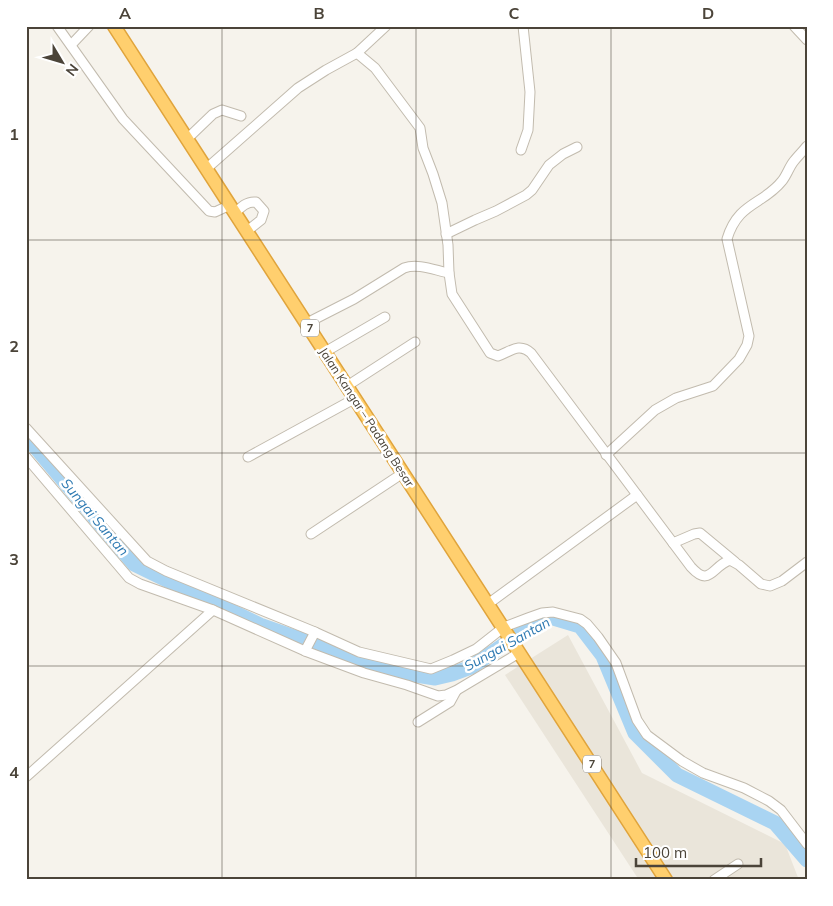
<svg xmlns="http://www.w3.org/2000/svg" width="833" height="906" font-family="Mulish,sans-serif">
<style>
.residential{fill:#eae5da}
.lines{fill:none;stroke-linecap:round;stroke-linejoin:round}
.river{stroke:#a9d4f2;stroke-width:15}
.minor-casing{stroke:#c2bbae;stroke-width:11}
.highway-casing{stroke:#e0a43c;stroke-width:15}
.minor{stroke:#fff;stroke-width:9}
.highway{stroke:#ffcf6e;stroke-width:12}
.grid{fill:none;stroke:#4b4439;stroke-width:1;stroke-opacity:0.55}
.labels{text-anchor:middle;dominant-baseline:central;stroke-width:5;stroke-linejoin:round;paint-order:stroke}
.shield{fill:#fff;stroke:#817c74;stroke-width:1}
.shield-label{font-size:11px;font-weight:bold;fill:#4b4439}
.street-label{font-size:12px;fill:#4b4439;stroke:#fff}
.water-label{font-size:14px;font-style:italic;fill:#2e7ab2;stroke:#fff}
.neatline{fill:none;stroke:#4b4439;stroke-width:2}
.grid-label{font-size:16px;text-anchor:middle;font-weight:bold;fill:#4b4439}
</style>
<rect width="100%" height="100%" fill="#f6f3ec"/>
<!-- residential -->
<path class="residential" d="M 568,635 L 642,773 L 785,844 L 799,880 L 634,880 L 637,877 L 505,675 Z"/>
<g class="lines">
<!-- river -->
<path class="river" d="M 26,436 L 134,564 L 260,625 L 391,671 L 435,678 L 452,674 L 471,667 L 532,626 L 550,617 L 580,626 L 603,656 L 635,733 L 677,775 L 775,823 L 807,860"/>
<defs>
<g id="minor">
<path d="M 57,26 L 123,119 L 209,211 L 215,212 L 230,205"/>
<path d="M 794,26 L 807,40"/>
<path d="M 71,45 L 89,26"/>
<path d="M 357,53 L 375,68 L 420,128 L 423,148 L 433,174 L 442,203 L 448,245 L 449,273 L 452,294 L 490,353 L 498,356 C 510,352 519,342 531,353 L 691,567 C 710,588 712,566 730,560 L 739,565 L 761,584 L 770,586 L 782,581 L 807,562"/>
<path d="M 187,139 L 213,114 L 222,110 L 241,116"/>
<path d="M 521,150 L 528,130 L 530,92 L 523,26"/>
<path d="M 206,169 L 298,88 L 326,70 L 357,53 L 386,26"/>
<path d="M 235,213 C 241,207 247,201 256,202 L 264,211 L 261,220 L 247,231"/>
<path d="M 446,234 L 475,220 L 496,211 L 526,195 L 532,190 L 549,165 L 563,154 L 577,147"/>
<path d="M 307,323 L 354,299 L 404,268 C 418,263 434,270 449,273"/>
<path d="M 325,352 L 385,317"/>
<path d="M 347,386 L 415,342"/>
<path d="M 26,428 L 147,561 L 166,571 L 315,632 L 359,652 L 431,669 L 453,660 L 476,649 L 504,627 L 528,618 L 542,613 L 553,612 L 580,619 L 587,624 L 598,637 L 616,663 L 637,720 L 647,735 L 682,761 L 703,773 L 744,788 L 769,801 L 781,810 L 807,844"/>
<path d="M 606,455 L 655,410 L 676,398 L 713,386 L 739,359 L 747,345 L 749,336 L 727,239 C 738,202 763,205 782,181 C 787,175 789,167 794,161 C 798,156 803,151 807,146"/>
<path d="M 26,457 L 129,578 L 140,584 L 213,610 L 305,651 L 364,673 L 407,685 L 438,696 L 446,695 L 457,690 L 519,653"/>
<path d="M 248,457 L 354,399"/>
<path d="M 311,534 L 403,473"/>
<path d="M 673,543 L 694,534 L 700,533 L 735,562"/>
<path d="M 488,604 L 637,495"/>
<path d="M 305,651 L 315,632"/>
<path d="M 418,722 L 450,702 L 456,691"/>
<path d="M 26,777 L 213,610"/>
<path d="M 714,880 L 738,864"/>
</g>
<path id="highway" d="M 114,26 L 666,880"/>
</defs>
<!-- minor casing -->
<use href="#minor" class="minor-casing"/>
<!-- highway casing -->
<use href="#highway" class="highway-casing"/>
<!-- minor -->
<use href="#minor" class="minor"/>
<!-- highway -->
<use href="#highway" class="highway"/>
</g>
<!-- grid -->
<path class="grid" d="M 222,26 L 222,880M 416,26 L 416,880M 611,26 L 611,880M 26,240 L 807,240M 26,453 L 807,453M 26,666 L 807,666"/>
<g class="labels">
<!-- shield labels -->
<g class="shield">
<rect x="301" y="319.5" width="18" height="17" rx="4"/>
<rect x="583" y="755.5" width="18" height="17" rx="4"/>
</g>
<g class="shield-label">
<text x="310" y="328">7</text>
<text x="592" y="764">7</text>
</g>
<!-- street labels -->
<g class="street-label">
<text transform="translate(367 417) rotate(57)">Jalan Kangar – Padang Besar</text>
</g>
<!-- water labels -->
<g class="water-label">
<text transform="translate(95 517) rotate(50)">Sungai Santan</text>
<text transform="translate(507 644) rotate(-29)">Sungai Santan</text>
</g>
</g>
<!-- border -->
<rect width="833" height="906" fill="none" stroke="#ffffff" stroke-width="55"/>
<!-- north arrow -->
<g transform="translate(62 62) rotate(128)" stroke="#ffffff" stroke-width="4" paint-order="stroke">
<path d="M0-4L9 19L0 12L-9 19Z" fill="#4b4439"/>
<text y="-8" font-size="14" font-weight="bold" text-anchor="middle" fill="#4b4439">N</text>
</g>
<!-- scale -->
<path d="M636 858v8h125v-8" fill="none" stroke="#4b4439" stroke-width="2.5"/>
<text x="643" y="858" font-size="15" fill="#4b4439" stroke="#ffffff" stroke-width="4" paint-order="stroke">100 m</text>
<rect x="28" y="28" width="778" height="850" class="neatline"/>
<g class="grid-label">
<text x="125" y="19">A</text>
<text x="319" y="19">B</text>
<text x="514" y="19">C</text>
<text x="708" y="19">D</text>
<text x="14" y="140">1</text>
<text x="14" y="352">2</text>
<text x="14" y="565">3</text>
<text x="14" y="778">4</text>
</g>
</svg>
